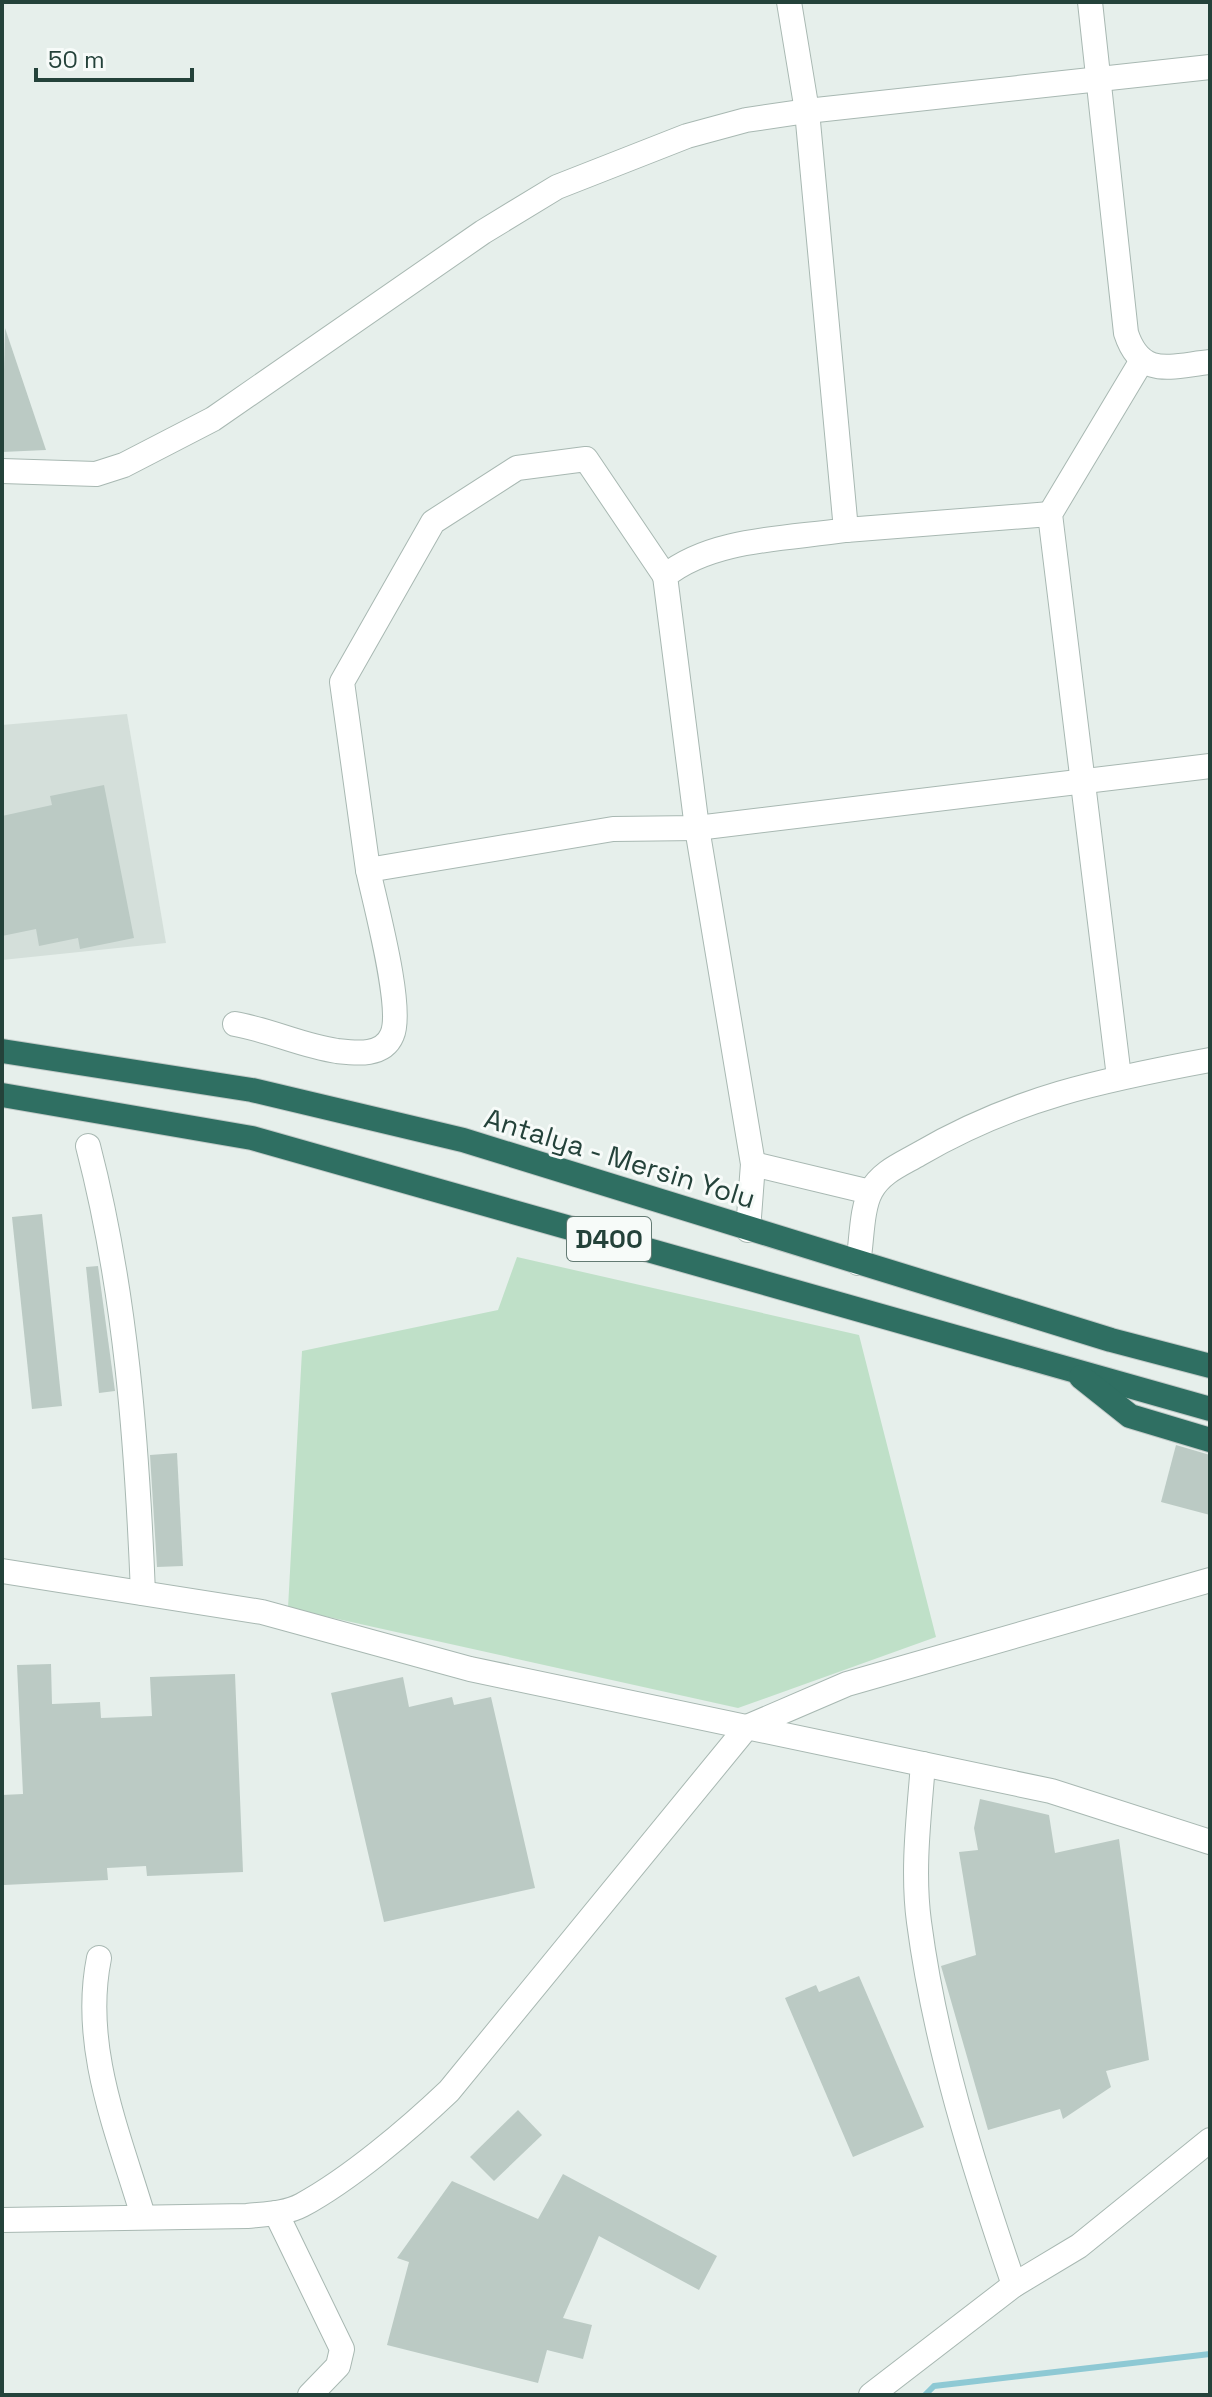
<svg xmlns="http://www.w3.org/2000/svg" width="1212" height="2397" font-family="'Space Grotesk',sans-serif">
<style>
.built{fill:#d4dfda}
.green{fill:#bfe0c8}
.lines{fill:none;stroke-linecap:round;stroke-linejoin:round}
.stream{stroke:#8ec9d4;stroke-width:6}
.building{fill:#bbcac4}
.minor-casing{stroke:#a8b8b2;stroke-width:26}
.highway-casing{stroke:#c2cac8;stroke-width:26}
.minor{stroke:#fff;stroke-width:24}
.highway{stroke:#2f6f62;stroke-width:24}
.labels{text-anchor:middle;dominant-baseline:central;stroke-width:6;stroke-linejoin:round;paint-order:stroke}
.shield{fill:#f7fbf9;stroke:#637a73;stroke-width:2}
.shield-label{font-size:26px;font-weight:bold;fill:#24423a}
.street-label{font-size:28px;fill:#24423a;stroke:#f7fbf9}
</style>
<rect width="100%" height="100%" fill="#e6efeb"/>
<!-- built -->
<path class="built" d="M 127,714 L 166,943 L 2,960 L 2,725 Z"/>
<!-- green -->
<path class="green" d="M 517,1257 L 859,1335 L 936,1637 L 738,1708 L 288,1608 L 302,1351 L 498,1310 Z"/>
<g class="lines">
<!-- stream -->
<path class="stream" d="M 925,2395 L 934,2386 L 1210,2354"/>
</g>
<!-- building -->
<g class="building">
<path d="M 5,328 L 46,450 L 2,452 Z"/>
<path d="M 104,785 L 134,938 L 80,949 L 78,938 L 39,946 L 36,929 L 2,936 L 2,816 L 52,805 L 50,796 Z"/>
<path d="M 42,1214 L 62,1406 L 32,1409 L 12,1217 Z"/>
<path d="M 98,1266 L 115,1391 L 99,1393 L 86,1267 Z"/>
<path d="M 1176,1445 L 1210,1455 L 1210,1515 L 1161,1502 Z"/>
<path d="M 177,1453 L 183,1566 L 157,1567 L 150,1455 Z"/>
<path d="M 51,1664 L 52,1704 L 100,1702 L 101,1718 L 152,1716 L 150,1677 L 235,1674 L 243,1872 L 147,1876 L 146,1866 L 107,1868 L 108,1880 L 4,1885 L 2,1795 L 23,1794 L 17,1665 Z"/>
<path d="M 403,1677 L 409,1707 L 452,1697 L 454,1705 L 491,1697 L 535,1888 L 384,1922 L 331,1693 Z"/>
<path d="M 980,1799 L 1049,1815 L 1055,1853 L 1119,1839 L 1149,2060 L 1106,2071 L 1111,2087 L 1063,2119 L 1060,2109 L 988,2130 L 941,1966 L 976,1955 L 959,1852 L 978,1850 L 974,1828 Z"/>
<path d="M 859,1976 L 924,2127 L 853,2157 L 785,1998 L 816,1985 L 819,1992 Z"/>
<path d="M 518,2110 L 542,2135 L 494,2181 L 470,2157 Z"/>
<path d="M 563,2174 L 717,2256 L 699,2290 L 599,2236 L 563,2318 L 592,2325 L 583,2359 L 547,2350 L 538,2383 L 387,2345 L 409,2262 L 397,2258 L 452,2181 L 538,2219 Z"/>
</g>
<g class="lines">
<defs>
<g id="minor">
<path d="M 1090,2 L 1126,333 C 1141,379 1170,366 1210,362"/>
<path d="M 2,471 L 96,474 L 124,465 L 213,419 L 483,232 L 557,187 L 687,136 L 746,120 L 807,111 L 1210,67"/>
<path d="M 846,530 L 1050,514"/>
<path d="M 665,576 L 586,459 L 517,468 L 433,522 L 342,682 L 368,870 L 613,829 L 697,828 L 1210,766"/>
<path d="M 235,1024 C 270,1030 302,1046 337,1051 C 355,1053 383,1057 392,1035 C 404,1009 375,903 368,870"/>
<path d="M 1119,1077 L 1050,514 L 1141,362"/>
<path d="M 88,1146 C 126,1292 137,1443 143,1593"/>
<path d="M 753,1164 L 870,1192"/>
<path d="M 748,1230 L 753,1164 L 697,828 L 665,576 C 712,538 787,539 846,530 L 807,111 L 789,2"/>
<path d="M 858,1263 C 862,1242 861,1209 871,1191 C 881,1172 902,1164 919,1154 C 1015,1098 1102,1080 1210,1060"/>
<path d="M 2,1571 L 262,1612 L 470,1669 L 1051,1791 L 1210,1842"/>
<path d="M 923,1764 C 919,1816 912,1870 919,1922 C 935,2045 974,2168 1014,2285"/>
<path d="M 99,1958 C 81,2047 118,2132 143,2216"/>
<path d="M 276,2213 L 342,2349 L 338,2366 L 310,2395"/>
<path d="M 2,2220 L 247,2216 C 265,2214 285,2214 302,2205 C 350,2179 409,2129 449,2091 L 747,1727 L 847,1684 L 1210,1580"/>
<path d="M 871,2395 L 1014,2285 L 1079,2246 L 1210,2140"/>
</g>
<g id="highway">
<path d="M 2,1051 L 252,1090 L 463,1140 L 1111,1340 L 1210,1366"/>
<path d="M 2,1095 L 252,1138 L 1210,1409"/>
<path d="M 1081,1377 L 1130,1416 L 1210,1440"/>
</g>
</defs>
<!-- minor casing -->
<use href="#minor" class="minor-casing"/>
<!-- highway casing -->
<use href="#highway" class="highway-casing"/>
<!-- minor -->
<use href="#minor" class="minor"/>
<!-- highway -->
<use href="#highway" class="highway"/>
</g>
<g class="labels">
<!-- shield labels -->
<rect class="shield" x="567" y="1217" width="84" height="44" rx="6"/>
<g class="shield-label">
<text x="609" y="1239">D400</text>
</g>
<!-- street labels -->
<g class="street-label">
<text transform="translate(620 1158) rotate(17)">Antalya - Mersin Yolu</text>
</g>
</g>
<!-- border -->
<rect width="1212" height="2397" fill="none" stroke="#24423a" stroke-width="8"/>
<!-- scale -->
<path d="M36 68v12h156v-12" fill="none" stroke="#24423a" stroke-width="4"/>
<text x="48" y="68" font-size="24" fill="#24423a" stroke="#f7fbf9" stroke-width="6" paint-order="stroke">50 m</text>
</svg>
